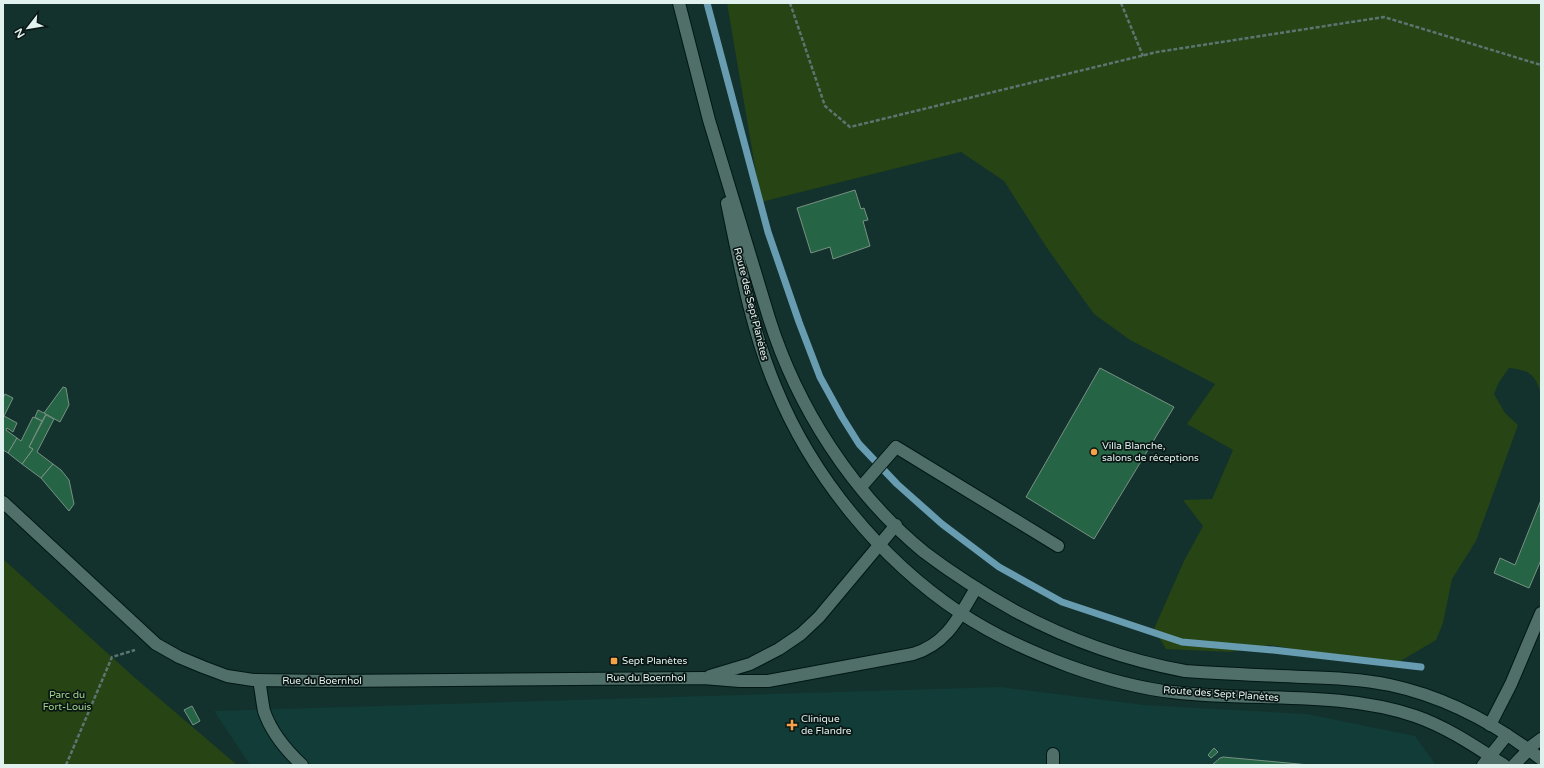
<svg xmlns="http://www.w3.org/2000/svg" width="1544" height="768" font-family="'Varela Round',sans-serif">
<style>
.built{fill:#123c37}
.green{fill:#274415}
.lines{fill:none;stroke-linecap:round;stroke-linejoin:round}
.stream{stroke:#689cb0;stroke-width:7}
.building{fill:#256445;stroke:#789283}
.lane-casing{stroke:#001815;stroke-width:14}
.street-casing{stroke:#001815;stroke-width:14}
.secondary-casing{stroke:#001815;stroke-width:14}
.path{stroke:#5b7571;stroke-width:2.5;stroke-dasharray:4 2;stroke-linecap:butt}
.lane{stroke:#506f69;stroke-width:12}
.street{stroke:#506f69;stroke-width:12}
.secondary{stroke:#506f69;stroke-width:12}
.poi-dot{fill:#f7a248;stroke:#0a1614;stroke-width:1.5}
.labels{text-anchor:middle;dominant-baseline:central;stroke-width:3.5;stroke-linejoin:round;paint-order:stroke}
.street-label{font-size:10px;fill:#e0f1ee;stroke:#0a1614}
.poi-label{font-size:10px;fill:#e0f1ee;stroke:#0a1614;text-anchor:start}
.park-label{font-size:10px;fill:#a4d58c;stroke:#0a1614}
</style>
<rect width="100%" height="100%" fill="#13312d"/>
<!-- built -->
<path class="built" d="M 1000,687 L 1144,705 L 1307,714 L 1415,736 L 1436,765 L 250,765 L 214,711 Z"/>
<!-- green -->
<g class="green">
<path d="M 727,3 L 1541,3 L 1541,394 C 1535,374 1529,370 1509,368 L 1499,382 L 1494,394 L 1505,413 L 1518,425 L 1476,541 L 1452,579 L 1443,623 L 1436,640 L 1392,666 L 1270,645 L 1230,652 L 1166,649 L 1154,629 L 1184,561 L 1203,526 L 1183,500 L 1212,499 L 1233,450 L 1187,424 L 1215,384 L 1130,340 L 1094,314 L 1047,248 L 1004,181 L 961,152 L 761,202 Z"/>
<path d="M 3,559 L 134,677 L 237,765 L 3,765 Z"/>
</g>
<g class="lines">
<!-- stream -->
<path class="stream" d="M 707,3 L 768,232 L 799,322 L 820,377 L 842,417 L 859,444 L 897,484 L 942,524 L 999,567 L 1062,602 L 1182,642 L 1273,650 L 1421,667"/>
</g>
<!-- building -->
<g class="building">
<path d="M 855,190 L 861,209 L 864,208 L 868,220 L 863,221 L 870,246 L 833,259 L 830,247 L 811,253 L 797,208 Z"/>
<path d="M 1100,368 L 1174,407 L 1094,539 L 1026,497 Z"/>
<path d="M 63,387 L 66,388 L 69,405 L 60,422 L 44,413 Z"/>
<path d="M 5,394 L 13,398 L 4,416 L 17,423 L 13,432 L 7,428 L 6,430 L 17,438 L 8,453 L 3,450 L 3,398 Z"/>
<path d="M 38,410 L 46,414 L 42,421 L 35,417 Z"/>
<path d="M 46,415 L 54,419 L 37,452 L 53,464 L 41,478 L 22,464 L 33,449 L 29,447 Z"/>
<path d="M 33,417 L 42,421 L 29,447 L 33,449 L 22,464 L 8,453 L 17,438 L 21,441 Z"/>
<path d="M 53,464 L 61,470 L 69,480 L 74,504 L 69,511 L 41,478 Z"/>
<path d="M 1541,500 L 1541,560 L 1529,588 L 1494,573 L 1500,558 L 1515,565 Z"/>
<path d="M 192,706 L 200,721 L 193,725 L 184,710 Z"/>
<path d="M 1214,748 L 1218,752 L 1211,758 L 1208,755 Z"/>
<path d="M 1223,757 L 1299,764 L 1309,765 L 1212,765 L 1220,758 Z"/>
</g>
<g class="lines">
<defs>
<g id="lane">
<path d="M 861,487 L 896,447 L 1058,546"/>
<path d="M 259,680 C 261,690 262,701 264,711 C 271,732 287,751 302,765"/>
<path d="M 1490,725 L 1511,684 L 1541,613"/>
<path d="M 1053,754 L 1053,765"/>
</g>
<g id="street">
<path d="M 1483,765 L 1507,735"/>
<path d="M 1514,765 L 1533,745 L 1541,739"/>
</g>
<g id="secondary">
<path d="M 679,3 L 709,120 L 769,318 C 797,407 852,493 924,552 C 953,574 983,593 1015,611 C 1069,640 1125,660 1185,671 C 1224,674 1264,675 1303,677 C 1332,678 1362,679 1390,685 C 1446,697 1496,724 1541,759"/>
<path d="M 727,203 C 740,265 751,329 776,388 C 812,476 880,559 959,612 C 993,635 1031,652 1069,666 C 1102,678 1136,688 1172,692 C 1253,702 1337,690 1415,716 C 1447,727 1476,747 1504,765"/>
<path d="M 3,502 L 156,644 L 179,657 L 203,667 L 227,676 L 253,680 L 334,681 L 703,678 L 740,681 L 768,681 L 913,654 C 947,644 959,617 976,588"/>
<path d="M 710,676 L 750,664 L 779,649 L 801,634 L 819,617 L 896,525"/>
</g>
</defs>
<!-- lane casing -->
<use href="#lane" class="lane-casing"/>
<!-- street casing -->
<use href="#street" class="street-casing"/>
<!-- secondary casing -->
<use href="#secondary" class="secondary-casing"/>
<!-- path -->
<g class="path">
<path d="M 790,3 L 825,106 L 850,127 L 1157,52 L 1384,17 L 1541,65"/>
<path d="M 1121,3 L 1143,56"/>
<path d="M 66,765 L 112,657 L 135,650"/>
</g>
<!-- lane -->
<use href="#lane" class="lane"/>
<!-- street -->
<use href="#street" class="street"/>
<!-- secondary -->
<use href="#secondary" class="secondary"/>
</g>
<!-- markers -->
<g class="poi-dot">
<circle cx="1094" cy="452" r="4"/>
<rect x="610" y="657" width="8" height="8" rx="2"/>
<path d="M790 719h4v4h4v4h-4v4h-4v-4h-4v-4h4z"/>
</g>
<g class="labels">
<!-- street labels -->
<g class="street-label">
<text transform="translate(751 304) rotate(76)">Route des Sept Planètes</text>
<text x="646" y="678">Rue du Boernhol</text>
<text x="322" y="681">Rue du Boernhol</text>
<text transform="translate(1221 694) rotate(4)">Route des Sept Planètes</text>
</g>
<!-- poi labels -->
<g class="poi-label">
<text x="1102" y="446">Villa Blanche,<tspan x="1102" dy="12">salons de réceptions</tspan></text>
<text x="622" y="661">Sept Planètes</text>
<text x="801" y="719">Clinique<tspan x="801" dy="12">de Flandre</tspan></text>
</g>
<!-- park labels -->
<g class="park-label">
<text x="67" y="695">Parc du<tspan x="67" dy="12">Fort-Louis</tspan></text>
</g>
</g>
<!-- border -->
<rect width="1544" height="768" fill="none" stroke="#e0f1ee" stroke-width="8"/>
<!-- north arrow -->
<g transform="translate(28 28) rotate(239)" stroke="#0a1614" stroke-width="3" paint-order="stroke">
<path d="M0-3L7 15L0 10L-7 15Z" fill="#e0f1ee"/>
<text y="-6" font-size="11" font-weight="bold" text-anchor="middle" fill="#e0f1ee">N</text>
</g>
</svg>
